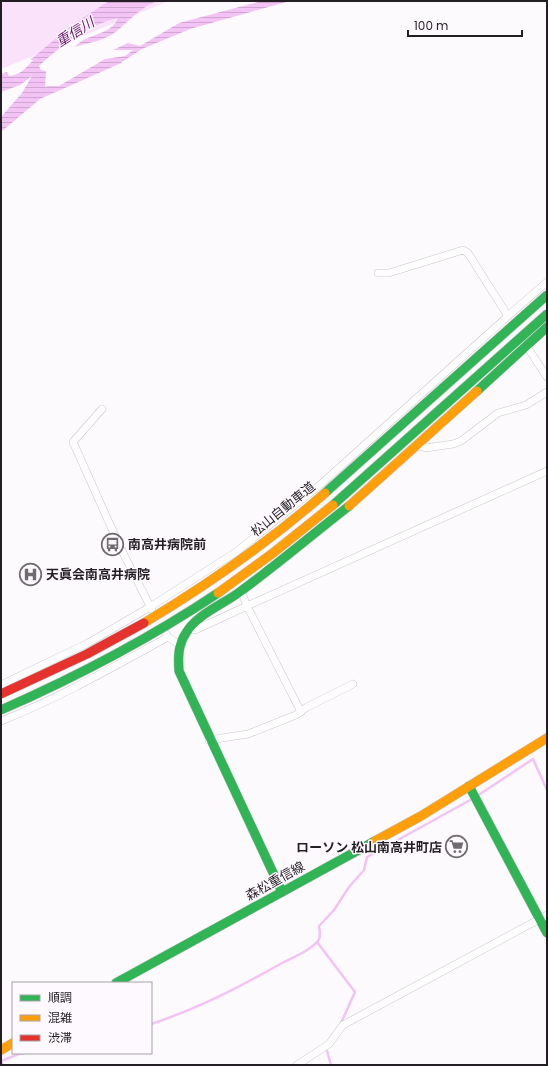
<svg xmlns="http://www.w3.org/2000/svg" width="548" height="1066" font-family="Poppins,'Noto Sans JP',sans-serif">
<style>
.grass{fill:#fae2fb}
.water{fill:url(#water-rules)}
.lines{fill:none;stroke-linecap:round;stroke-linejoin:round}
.stream{stroke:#f2c3f4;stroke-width:2.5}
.street-casing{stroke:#cac7ca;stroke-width:8}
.fast-casing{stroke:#cac7ca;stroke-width:10}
.slow-casing{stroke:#cac7ca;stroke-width:10}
.street{stroke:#fffeff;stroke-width:7}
.fast{stroke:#30b455;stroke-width:9}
.slow{stroke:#ff9f0a;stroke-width:9}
.fast-bridge-casing{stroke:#cac1ca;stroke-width:10;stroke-linecap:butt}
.slow-bridge-casing{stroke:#cac1ca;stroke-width:10;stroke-linecap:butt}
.jam-bridge-casing{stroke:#cac1ca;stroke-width:10;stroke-linecap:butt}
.fast-bridge{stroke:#30b455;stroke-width:9}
.slow-bridge{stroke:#ff9f0a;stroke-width:9}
.jam-bridge{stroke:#e5322d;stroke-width:9}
.labels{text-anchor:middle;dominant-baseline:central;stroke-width:3;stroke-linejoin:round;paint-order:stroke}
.street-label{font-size:13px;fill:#231e23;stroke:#fef9fe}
.poi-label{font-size:13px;font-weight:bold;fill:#231e23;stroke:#fef9fe;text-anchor:start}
.water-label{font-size:14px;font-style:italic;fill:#641668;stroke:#fef9fe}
</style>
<defs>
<pattern id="water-rules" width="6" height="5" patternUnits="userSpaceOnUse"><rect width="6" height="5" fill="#f2c3f4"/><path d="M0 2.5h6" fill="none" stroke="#cfa7d1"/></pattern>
</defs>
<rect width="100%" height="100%" fill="#fdfafd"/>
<!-- grass -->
<path class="grass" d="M 6,1 L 169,1 L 1,69 L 1,3 Z"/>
<!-- water -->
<path class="water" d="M 109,1 L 157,1 C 140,8 130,20 117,31 C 106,40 88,43 75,47 C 86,33 111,36 118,18 C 90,24 59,47 39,66 L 41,70 L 46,71 L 45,87 L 49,86 L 59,86 L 105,59 L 125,56 L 133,50 L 113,50 L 128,43 L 140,46 L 179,23 L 262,1 L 290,1 L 190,29 L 142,49 L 119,64 L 40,99 L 1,132 L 1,117 L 22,93 L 32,76 L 20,85 L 1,92 L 1,74 L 7,72 L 9,76 C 19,76 27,67 33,60 L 30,60 L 72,25 Z"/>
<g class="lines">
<!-- stream -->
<g class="stream">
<path d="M 477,796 L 533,759 L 547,790"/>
<path d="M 317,942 L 355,992 L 341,1023"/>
<path d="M 151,1024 C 200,1008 239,987 284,962 C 294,957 310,951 318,941 C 321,937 320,932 319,926 L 334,910 L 349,887 L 364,870 L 367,857 L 472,799"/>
<path d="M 326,1047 L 331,1065"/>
<path d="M 3,1065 L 1,1061 L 19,1054 L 25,1053"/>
</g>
<defs>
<g id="street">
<path d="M 378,273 L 389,273 L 463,250 L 468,253 L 508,316"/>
<path d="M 526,345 L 547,377"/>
<path d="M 102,409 L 73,442 L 120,547 L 152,610"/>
<path d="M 416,445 L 426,448 L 453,444 L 461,441 L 498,413 L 526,405 L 547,392"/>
<path d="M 241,591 L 247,606 L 547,471"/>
<path d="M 162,627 L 168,637 L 180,645"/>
<path d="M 190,628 L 195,630 L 247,606 L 301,712"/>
<path d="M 1,685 L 88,643 L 150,607 L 236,552 L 321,484 L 508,316 L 547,282"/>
<path d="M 1,721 C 59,698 113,667 168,637"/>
<path d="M 209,740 L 248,734 L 296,715 L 307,707 L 353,684"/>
<path d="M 297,1065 L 329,1044 L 343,1025 L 547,915"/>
</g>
<g id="fast">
<path d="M 477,391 L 547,327"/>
<path d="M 469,786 L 547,933"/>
<path d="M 282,892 L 179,671 C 178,657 178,645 186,633 C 197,614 224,604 241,591 C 278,564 313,534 349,506"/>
<path d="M 116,983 L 375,841"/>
</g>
<g id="slow">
<path d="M 349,506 L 477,391"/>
<path d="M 375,841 L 421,816 L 547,738"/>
<path d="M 1,1050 L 13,1043"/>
</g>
</defs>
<!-- street casing -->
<use href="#street" class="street-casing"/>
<!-- fast casing -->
<use href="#fast" class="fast-casing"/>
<!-- slow casing -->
<use href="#slow" class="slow-casing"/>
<!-- street -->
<use href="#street" class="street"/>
<!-- fast -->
<use href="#fast" class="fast"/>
<!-- slow -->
<use href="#slow" class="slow"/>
<defs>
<g id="fast-bridge">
<path d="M 325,493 L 547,295"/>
<path d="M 333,505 L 547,314"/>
<path d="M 1,710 C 76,677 149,639 218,593"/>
</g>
<g id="slow-bridge">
<path d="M 218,593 L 273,553 L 333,505"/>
<path d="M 144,623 C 209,584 269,542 325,493"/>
</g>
<path id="jam-bridge" d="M 1,694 L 87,654 L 144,623"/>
</defs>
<!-- fast-bridge casing -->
<use href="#fast-bridge" class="fast-bridge-casing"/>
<!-- slow-bridge casing -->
<use href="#slow-bridge" class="slow-bridge-casing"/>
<!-- jam-bridge casing -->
<use href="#jam-bridge" class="jam-bridge-casing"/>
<!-- fast-bridge -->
<use href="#fast-bridge" class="fast-bridge"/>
<!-- slow-bridge -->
<use href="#slow-bridge" class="slow-bridge"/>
<!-- jam-bridge -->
<use href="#jam-bridge" class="jam-bridge"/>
</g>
<!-- icons -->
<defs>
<symbol id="bus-ring" viewBox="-11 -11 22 22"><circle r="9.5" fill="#fef9fe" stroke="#6f6b6f" stroke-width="1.5"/><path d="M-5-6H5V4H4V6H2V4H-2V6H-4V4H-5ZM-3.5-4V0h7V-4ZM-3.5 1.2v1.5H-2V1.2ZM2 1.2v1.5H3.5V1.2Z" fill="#6f6b6f"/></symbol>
<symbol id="hospital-ring" viewBox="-11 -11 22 22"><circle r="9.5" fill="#fef9fe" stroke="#6f6b6f" stroke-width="1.5"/><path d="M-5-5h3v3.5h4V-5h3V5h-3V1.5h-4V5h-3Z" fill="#6f6b6f"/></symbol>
<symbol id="supermarket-ring" viewBox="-11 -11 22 22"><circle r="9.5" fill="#fef9fe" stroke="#6f6b6f" stroke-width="1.5"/><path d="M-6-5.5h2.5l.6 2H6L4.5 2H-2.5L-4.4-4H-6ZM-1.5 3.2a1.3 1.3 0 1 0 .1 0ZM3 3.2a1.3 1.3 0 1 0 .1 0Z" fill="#6f6b6f"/></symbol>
</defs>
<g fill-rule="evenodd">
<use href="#bus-ring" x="100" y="532" width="25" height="25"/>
<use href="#hospital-ring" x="18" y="562" width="25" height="25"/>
<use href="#supermarket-ring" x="444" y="834" width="25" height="25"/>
</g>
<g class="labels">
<!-- street labels -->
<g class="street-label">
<text transform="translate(283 509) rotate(-39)">松山自動車道</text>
<text transform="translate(275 881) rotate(-29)">森松重信線</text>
</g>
<!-- poi labels -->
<g class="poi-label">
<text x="128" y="544">南高井病院前</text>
<text x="46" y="574">天眞会南高井病院</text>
<text x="442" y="847" text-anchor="end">ローソン 松山南高井町店</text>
</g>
<!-- water labels -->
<g class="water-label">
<text transform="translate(75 32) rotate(-32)">重信川</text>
</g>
</g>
<!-- border -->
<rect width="548" height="1066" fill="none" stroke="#231e23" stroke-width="4"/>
<!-- legend -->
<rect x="12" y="982" width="140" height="72" fill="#fef9fe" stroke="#a6a1a6"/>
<rect x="20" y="995" width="20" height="6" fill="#30b455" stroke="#a6a1a6"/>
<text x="48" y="1002" font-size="12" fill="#231e23">順調</text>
<rect x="20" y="1015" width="20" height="6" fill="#ff9f0a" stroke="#a6a1a6"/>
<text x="48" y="1022" font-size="12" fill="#231e23">混雑</text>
<rect x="20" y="1035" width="20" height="6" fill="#e5322d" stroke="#a6a1a6"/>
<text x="48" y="1042" font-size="12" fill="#231e23">渋滞</text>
<!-- scale -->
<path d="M408 30v6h114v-6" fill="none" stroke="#231e23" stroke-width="2"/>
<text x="414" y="30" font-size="12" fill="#231e23" stroke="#fef9fe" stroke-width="3" paint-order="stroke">100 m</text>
</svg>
